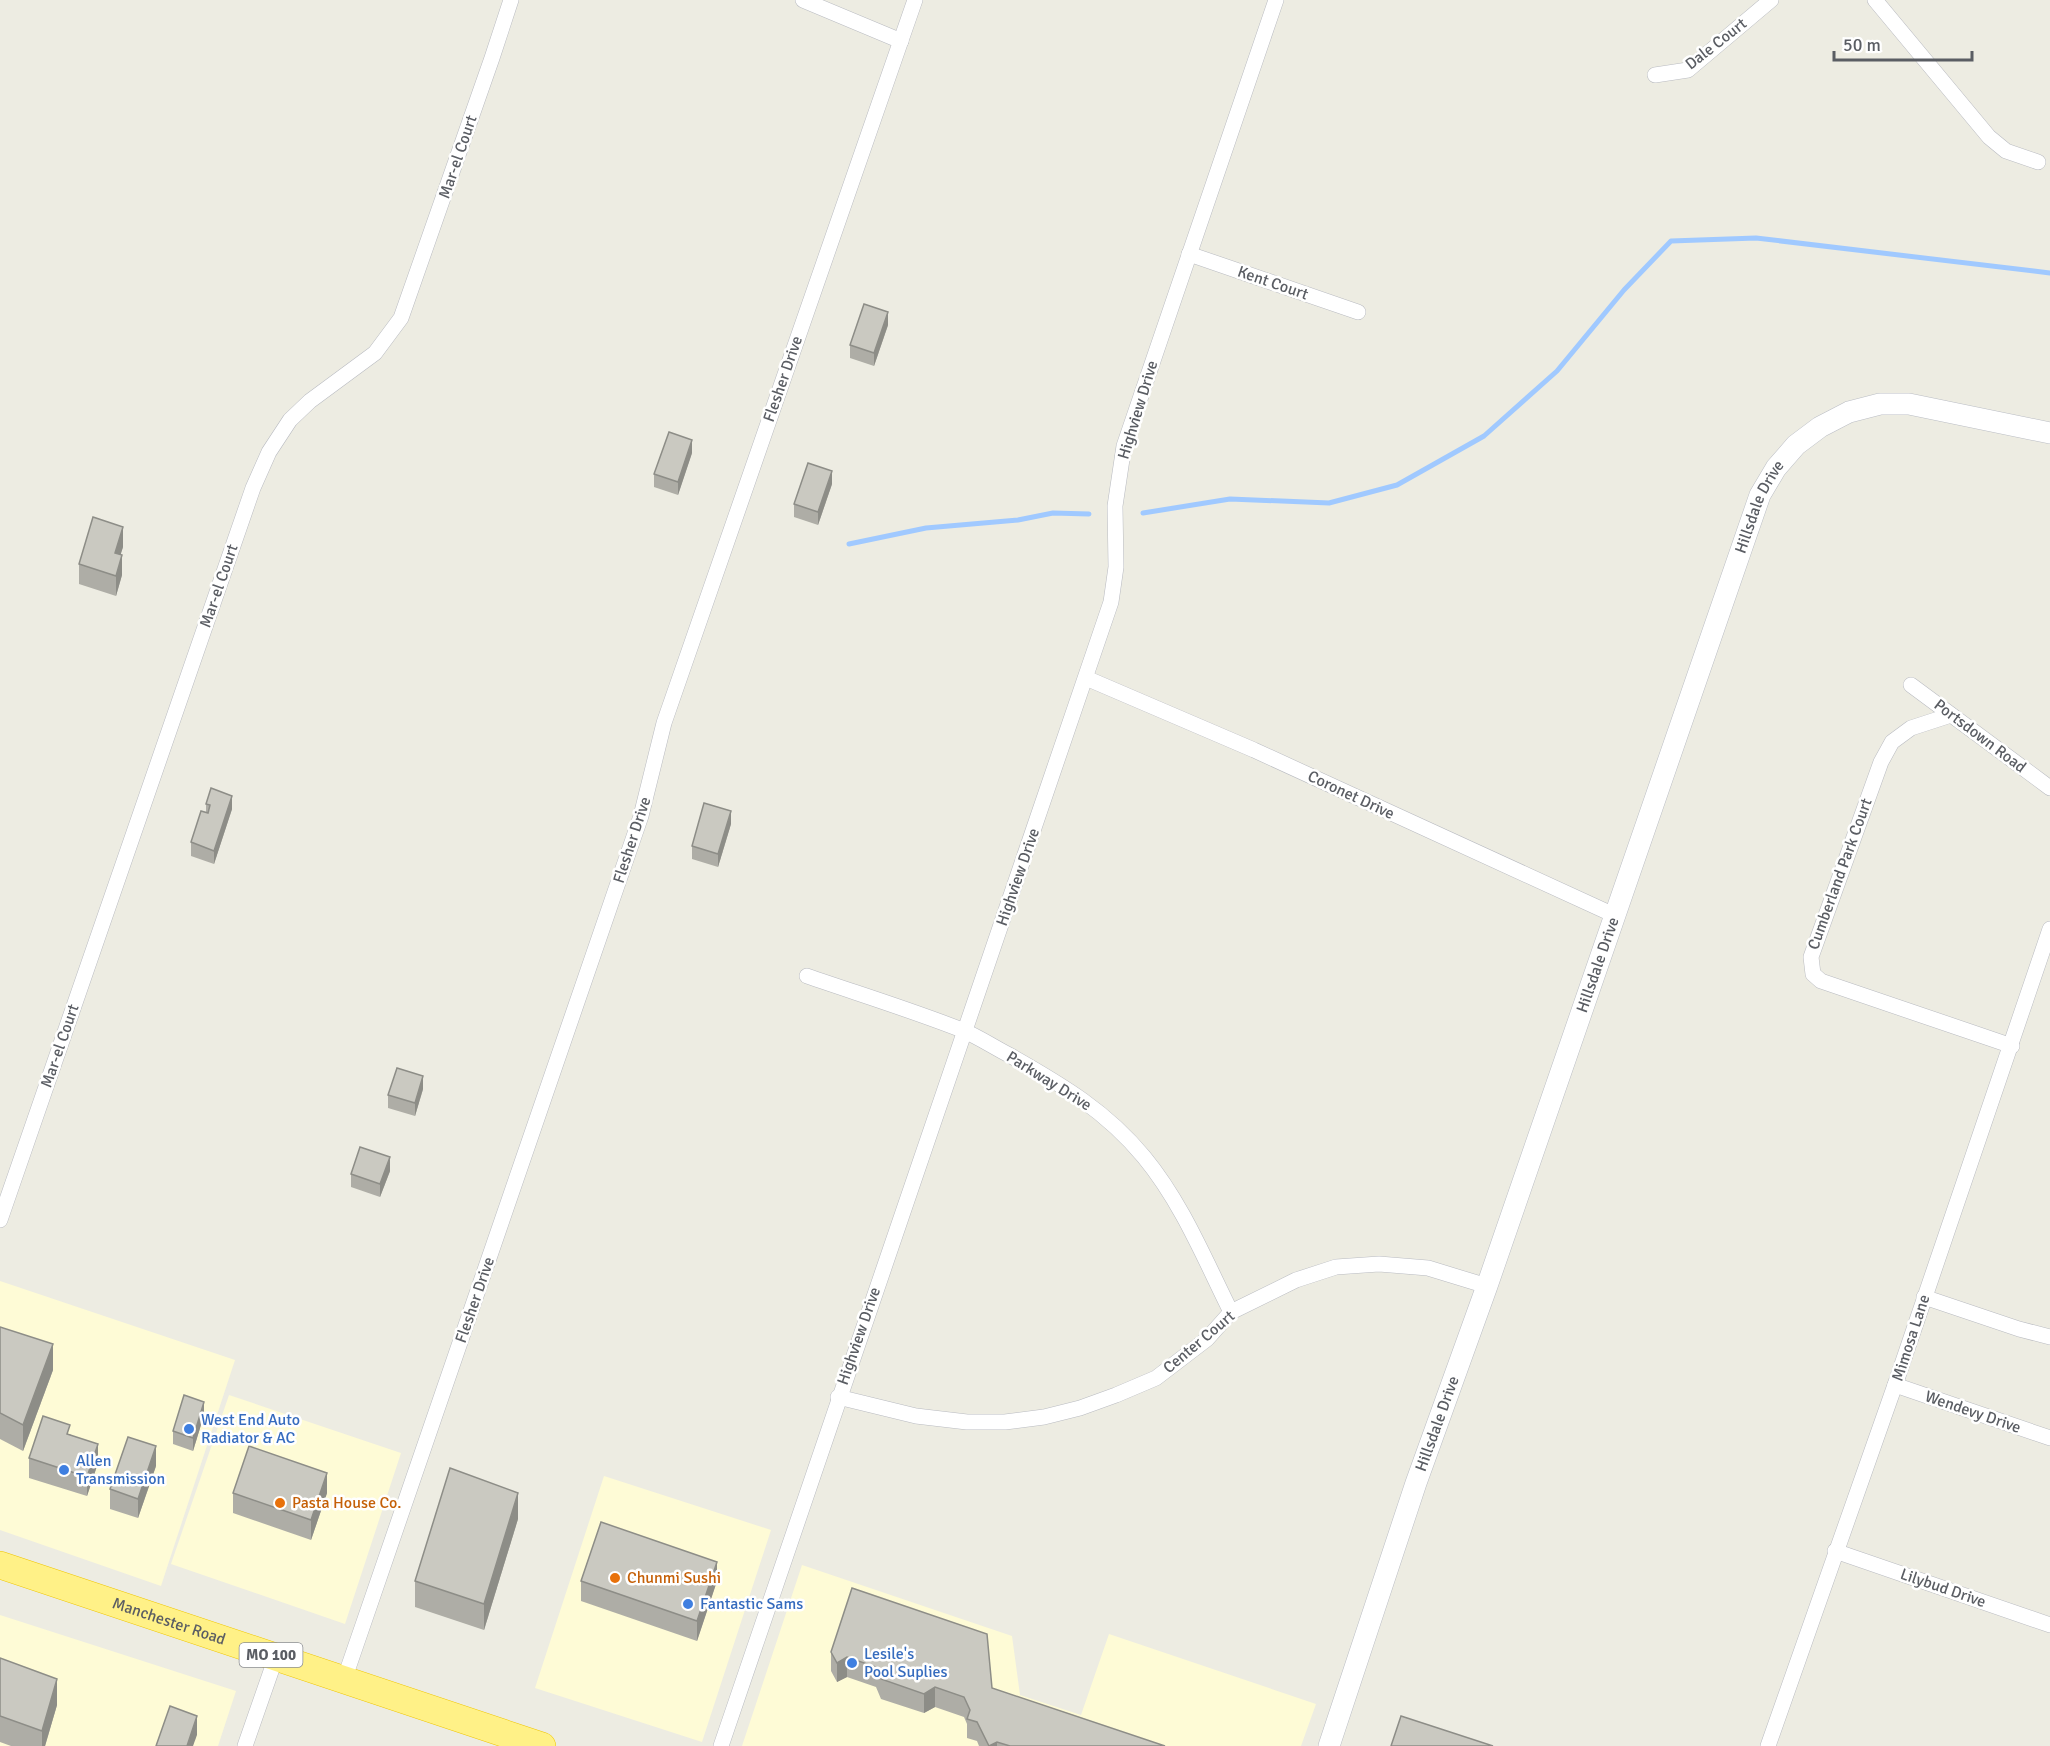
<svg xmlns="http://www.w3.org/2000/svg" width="2050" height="1746" font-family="Signika,sans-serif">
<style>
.commercial{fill:#fefbd6}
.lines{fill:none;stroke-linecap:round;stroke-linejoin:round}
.stream{stroke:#a0c9ff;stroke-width:5}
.street-casing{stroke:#b9bbc1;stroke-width:16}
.secondary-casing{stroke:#babdc4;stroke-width:22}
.highway-casing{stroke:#efc500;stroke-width:28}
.street{stroke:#fff;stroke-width:15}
.secondary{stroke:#fff;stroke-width:21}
.highway{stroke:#fff187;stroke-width:27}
.wall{fill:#aeada6}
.shaded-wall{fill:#8d8d87}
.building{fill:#cac9c1;stroke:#8d8d87;stroke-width:1.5}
.shop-dot{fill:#3f7fe0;stroke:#fff;stroke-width:2}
.food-dot{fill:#e8710a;stroke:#fff;stroke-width:2}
.labels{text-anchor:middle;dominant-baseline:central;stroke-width:5;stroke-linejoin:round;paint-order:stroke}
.shield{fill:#fff;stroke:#8c8e92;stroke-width:1.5}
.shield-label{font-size:15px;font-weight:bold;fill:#5a5d63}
.street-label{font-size:16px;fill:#5a5d63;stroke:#fff}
.shop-label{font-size:16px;fill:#366cbe;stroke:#fff;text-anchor:start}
.food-label{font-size:16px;fill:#c56008;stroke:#fff;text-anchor:start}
</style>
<rect width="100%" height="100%" fill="#edece2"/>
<!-- commercial -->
<g class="commercial">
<path d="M 0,1281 L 235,1360 L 161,1586 L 0,1530 Z"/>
<path d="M 229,1395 L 401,1453 L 345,1624 L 171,1564 Z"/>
<path d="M 604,1476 L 771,1530 L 702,1742 L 535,1688 Z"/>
<path d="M 802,1565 L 1012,1636 L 1020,1695 L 1081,1715 L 1109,1634 L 1316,1704 L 1301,1746 L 742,1746 Z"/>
<path d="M 0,1615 L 236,1691 L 218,1746 L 0,1746 Z"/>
</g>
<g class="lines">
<!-- stream -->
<g class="stream">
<path d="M 1143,513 L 1230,499 L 1329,503 L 1397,485 L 1484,436 L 1557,371 L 1624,290 L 1671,241 L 1756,238 L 2050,273"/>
<path d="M 849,544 L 926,528 L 1018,520 L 1053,513 L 1089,514"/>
</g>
<defs>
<g id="street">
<path d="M 803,0 L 901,41"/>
<path d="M 1875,0 L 1989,137 L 2006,151 L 2038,162"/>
<path d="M 1655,75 L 1688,70 L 1771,0"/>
<path d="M 1189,254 L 1358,312"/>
<path d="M 1086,678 L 1254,750 L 1614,915"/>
<path d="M 1911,685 L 2050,788"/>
<path d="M 1951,715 L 1911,728 L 1892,742 L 1881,762 L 1811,957 L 1813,974 L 1821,981 L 2012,1046"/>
<path d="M 807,976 C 859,994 911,1010 962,1030 C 979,1037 995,1048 1011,1056 C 1062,1085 1106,1111 1144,1157 C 1182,1203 1205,1260 1231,1312"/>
<path d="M 0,1220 L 253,488 L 269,452 L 290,420 L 310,401 L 375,353 L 401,318 L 492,58 L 511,0"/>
<path d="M 1924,1297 L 2019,1329 L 2050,1337"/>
<path d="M 1895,1385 L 2050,1438"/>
<path d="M 838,1397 L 916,1416 L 967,1422 L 1005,1422 L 1044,1417 L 1080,1408 L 1116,1395 L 1156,1378 L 1207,1339 L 1231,1312 L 1296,1280 L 1336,1267 L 1379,1264 L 1428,1268 L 1487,1286"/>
<path d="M 1835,1551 L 2050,1625"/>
<path d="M 344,1680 L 641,816 L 664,723 L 915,0"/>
<path d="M 245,1746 L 276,1657"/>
<path d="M 721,1746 L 1111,602 L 1116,567 L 1115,506 L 1124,446 L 1276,0"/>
<path d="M 1768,1746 L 1895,1385 L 2050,929"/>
</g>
<g id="secondary">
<path id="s1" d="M 1329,1746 L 1416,1483 L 1487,1286 L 1760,495 L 1776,468 L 1796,445 L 1820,427 L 1849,412 L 1880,404 L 1909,404 L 2050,433"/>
</g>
<g id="highway">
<path id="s2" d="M 0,1565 L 542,1746"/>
</g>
</defs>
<!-- street casing -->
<use href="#street" class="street-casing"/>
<!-- secondary casing -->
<use href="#secondary" class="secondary-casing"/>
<!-- highway casing -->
<use href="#highway" class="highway-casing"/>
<!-- street -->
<use href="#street" class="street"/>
<!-- secondary -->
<use href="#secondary" class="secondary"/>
<!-- highway -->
<use href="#highway" class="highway"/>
</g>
<!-- wall -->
<g class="wall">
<path d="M 888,325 L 874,366 L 850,358 L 850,345 Z"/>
<path d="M 692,453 L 678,495 L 654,487 L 654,474 Z"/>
<path d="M 832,484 L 818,525 L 794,517 L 794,504 Z"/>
<path d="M 123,547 L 120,555 L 122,575 L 116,596 L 79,584 L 79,564 Z"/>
<path d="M 206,804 L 232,809 L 214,864 L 191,856 L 191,842 L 206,813 Z"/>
<path d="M 731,824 L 718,867 L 692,859 L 692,846 Z"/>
<path d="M 423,1089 L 415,1116 L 388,1108 L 388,1095 Z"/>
<path d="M 390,1171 L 380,1197 L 351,1187 L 351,1174 Z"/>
<path d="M 0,1327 L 53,1370 L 23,1451 L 0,1439 Z"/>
<path d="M 204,1415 L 193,1451 L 173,1444 L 173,1431 Z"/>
<path d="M 70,1434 L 98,1463 L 87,1496 L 29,1478 L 29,1458 Z"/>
<path d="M 156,1466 L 138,1518 L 110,1509 L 110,1489 Z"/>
<path d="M 233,1493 L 327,1493 L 311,1540 L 233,1513 Z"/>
<path d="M 518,1519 L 484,1630 L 415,1607 L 415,1581 Z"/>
<path d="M 581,1581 L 717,1581 L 697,1641 L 581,1601 Z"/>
<path d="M 831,1652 L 992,1688 L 1165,1746 L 979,1746 L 977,1741 L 967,1738 L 967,1724 L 964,1717 L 935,1707 L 924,1713 L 881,1699 L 876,1687 L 847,1677 L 837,1682 L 831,1671 Z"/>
<path d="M 0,1658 L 57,1705 L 45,1746 L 11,1746 L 0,1742 Z"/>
</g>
<!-- shaded-wall -->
<g class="shaded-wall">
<path d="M 888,312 L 888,325 L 874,366 L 874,353 Z"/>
<path d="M 692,440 L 692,453 L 678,495 L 678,482 Z"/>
<path d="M 832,471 L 832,484 L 818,525 L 818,512 Z"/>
<path d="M 123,527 L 123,547 L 115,573 L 115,553 Z"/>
<path d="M 122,555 L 122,575 L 116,596 L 116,576 Z"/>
<path d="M 232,796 L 232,809 L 214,864 L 214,851 Z"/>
<path d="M 731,811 L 731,824 L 718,867 L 718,854 Z"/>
<path d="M 423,1076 L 423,1089 L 415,1116 L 415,1103 Z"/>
<path d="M 390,1157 L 390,1171 L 380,1197 L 380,1184 Z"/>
<path d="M 53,1344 L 53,1370 L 23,1451 L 23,1425 Z"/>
<path d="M 204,1402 L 204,1415 L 193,1451 L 193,1438 Z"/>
<path d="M 98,1444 L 98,1463 L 87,1496 L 87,1477 Z"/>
<path d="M 156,1446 L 156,1466 L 138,1518 L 138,1499 Z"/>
<path d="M 327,1473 L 327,1493 L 311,1540 L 311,1520 Z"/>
<path d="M 518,1493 L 518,1519 L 484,1630 L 484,1604 Z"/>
<path d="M 717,1562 L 717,1581 L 697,1641 L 697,1621 Z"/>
<path d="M 847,1657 L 847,1677 L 837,1682 L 837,1663 Z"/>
<path d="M 57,1679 L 57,1705 L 45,1746 L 42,1746 L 42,1731 Z"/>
<path d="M 935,1687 L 935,1707 L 924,1713 L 924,1694 Z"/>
<path d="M 197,1716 L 197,1735 L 193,1746 L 187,1746 Z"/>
<path d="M 997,1742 L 997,1746 L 989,1746 Z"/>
</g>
<!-- building -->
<g class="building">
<path d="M 864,304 L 888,312 L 874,353 L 850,345 Z"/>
<path d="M 669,432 L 692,440 L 678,482 L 654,474 Z"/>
<path d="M 808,463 L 832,471 L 818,512 L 794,504 Z"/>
<path d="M 93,517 L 123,527 L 115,553 L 122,555 L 116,576 L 79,564 Z"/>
<path d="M 211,788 L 232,796 L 214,851 L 191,842 L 201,811 L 208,813 L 210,805 L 206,804 Z"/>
<path d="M 704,803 L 731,811 L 718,854 L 692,846 Z"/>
<path d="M 397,1068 L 423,1076 L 415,1103 L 388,1095 Z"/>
<path d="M 360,1147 L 390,1157 L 380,1184 L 351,1174 Z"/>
<path d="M 0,1327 L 53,1344 L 23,1425 L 0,1413 Z"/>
<path d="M 184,1395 L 204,1402 L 193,1438 L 173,1431 Z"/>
<path d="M 43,1416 L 70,1425 L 67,1434 L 98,1444 L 87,1477 L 29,1458 Z"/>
<path d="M 128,1437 L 156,1446 L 138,1499 L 110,1489 Z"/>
<path d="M 249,1446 L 327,1473 L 311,1520 L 233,1493 Z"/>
<path d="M 450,1468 L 518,1493 L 484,1604 L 415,1581 Z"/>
<path d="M 601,1522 L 717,1562 L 697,1621 L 581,1581 Z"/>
<path d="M 852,1588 L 987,1634 L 992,1688 L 1165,1746 L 1010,1746 L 997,1742 L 989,1746 L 977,1722 L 967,1719 L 970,1710 L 964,1697 L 935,1687 L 924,1694 L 881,1679 L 876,1667 L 847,1657 L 837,1663 L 831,1652 Z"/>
<path d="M 0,1658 L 57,1679 L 42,1731 L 0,1716 Z"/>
<path d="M 170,1706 L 197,1716 L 187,1746 L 156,1746 Z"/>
<path d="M 1401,1716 L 1493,1746 L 1391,1746 Z"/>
</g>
<!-- markers -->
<g class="shop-dot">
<circle cx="189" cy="1429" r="6"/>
<circle cx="64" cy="1470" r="6"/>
<circle cx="688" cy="1604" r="6"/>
<circle cx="852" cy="1663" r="6"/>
</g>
<g class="food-dot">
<circle cx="280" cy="1503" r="6"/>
<circle cx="615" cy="1578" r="6"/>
</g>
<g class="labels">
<!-- shield labels -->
<rect class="shield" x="239.5" y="1643" width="63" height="24" rx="4.5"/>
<g class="shield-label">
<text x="271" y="1655">MO 100</text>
</g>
<!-- street labels -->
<g class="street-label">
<text transform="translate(1716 44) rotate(-38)">Dale Court</text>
<text transform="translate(458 157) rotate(-71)">Mar-el Court</text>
<text transform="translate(1273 283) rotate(19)">Kent Court</text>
<text transform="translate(783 379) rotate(-71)">Flesher Drive</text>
<text transform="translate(1138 410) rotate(-73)">Highview Drive</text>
<text stroke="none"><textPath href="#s1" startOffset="1312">Hillsdale Drive</textPath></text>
<text transform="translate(219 586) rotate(-71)">Mar-el Court</text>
<text transform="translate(1980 736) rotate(37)">Portsdown Road</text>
<text transform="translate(1351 795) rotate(25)">Coronet Drive</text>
<text transform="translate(632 840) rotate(-72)">Flesher Drive</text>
<text transform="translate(1840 874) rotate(-70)">Cumberland Park Court</text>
<text transform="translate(1018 877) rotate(-71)">Highview Drive</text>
<text stroke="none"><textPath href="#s1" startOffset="826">Hillsdale Drive</textPath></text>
<text transform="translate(60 1046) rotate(-71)">Mar-el Court</text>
<text transform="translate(1049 1081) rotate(32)">Parkway Drive</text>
<text transform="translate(475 1300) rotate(-71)">Flesher Drive</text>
<text transform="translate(859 1336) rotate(-71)">Highview Drive</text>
<text transform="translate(1911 1338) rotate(-72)">Mimosa Lane</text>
<text transform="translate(1199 1342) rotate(-40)">Center Court</text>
<text transform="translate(1973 1412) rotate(19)">Wendevy Drive</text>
<text stroke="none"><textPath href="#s1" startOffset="340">Hillsdale Drive</textPath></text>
<text transform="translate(1943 1588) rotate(19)">Lilybud Drive</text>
<text stroke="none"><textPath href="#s2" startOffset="178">Manchester Road</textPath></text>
</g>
<!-- shop labels -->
<g class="shop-label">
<text x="201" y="1420">West End Auto<tspan x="201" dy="18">Radiator &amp; AC</tspan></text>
<text x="76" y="1461">Allen<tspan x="76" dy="18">Transmission</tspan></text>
<text x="700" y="1604">Fantastic Sams</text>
<text x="864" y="1654">Lesile's<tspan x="864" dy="18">Pool Suplies</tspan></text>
</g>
<!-- food labels -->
<g class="food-label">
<text x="292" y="1503">Pasta House Co.</text>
<text x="627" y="1578">Chunmi Sushi</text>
</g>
</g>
<!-- scale -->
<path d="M1834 51v9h138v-9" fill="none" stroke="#5a5d63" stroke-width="3"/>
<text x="1843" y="51" font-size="18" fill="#5a5d63" stroke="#ffffff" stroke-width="4.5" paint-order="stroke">50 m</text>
</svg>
